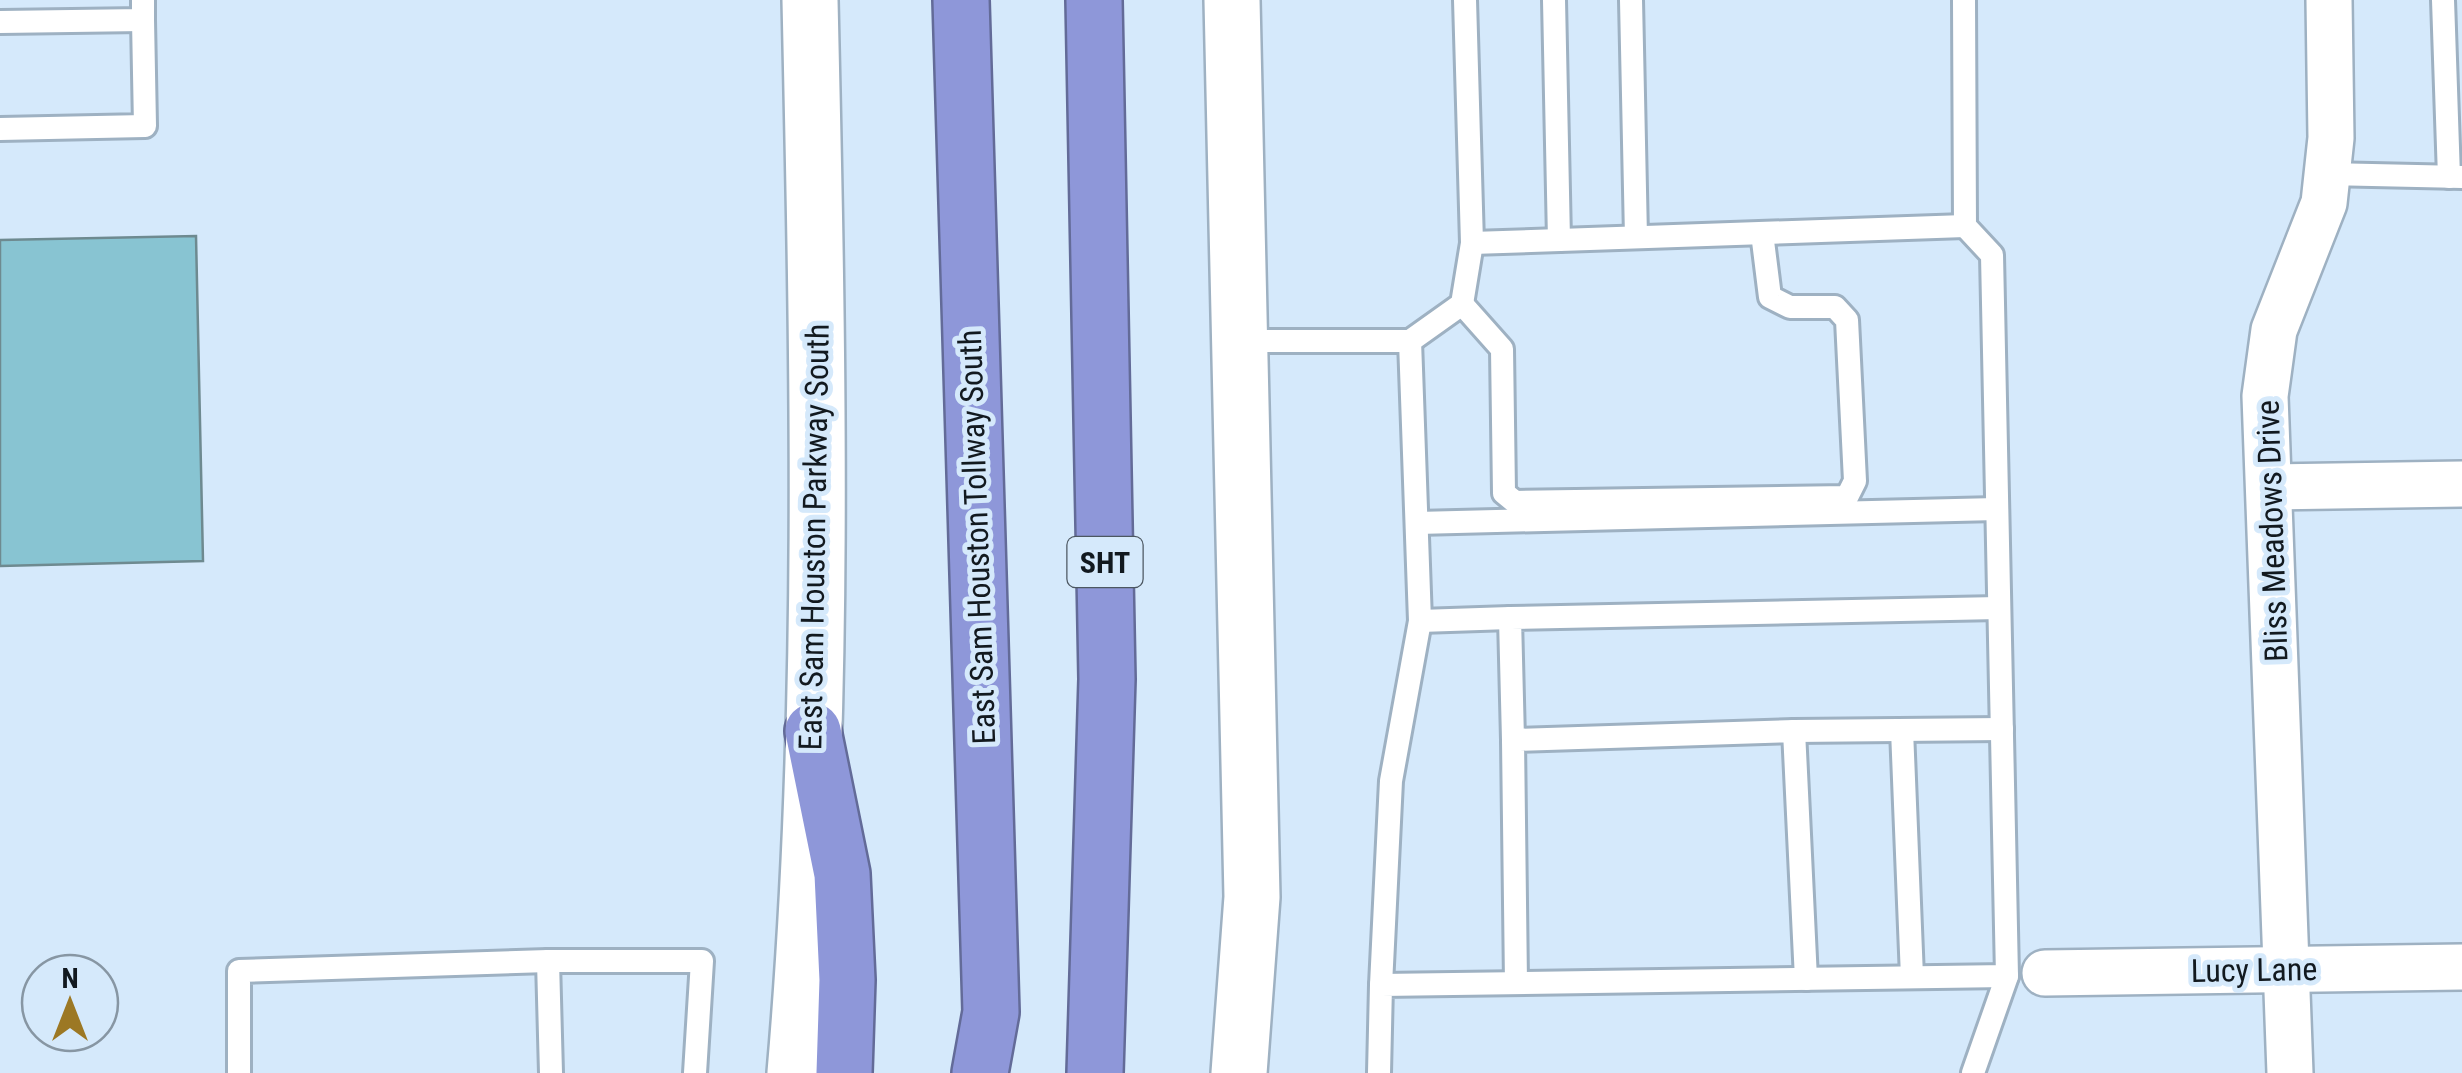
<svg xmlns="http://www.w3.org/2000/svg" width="2462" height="1073" font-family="'Roboto Condensed',sans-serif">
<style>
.building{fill:#88c4d2;stroke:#6e8a90;stroke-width:2.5}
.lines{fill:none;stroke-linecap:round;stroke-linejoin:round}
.service-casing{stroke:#9eb1c2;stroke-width:28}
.minor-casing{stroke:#9eb1c2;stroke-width:50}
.secondary-casing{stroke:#9eb1c2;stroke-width:60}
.motorway-casing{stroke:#636b98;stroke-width:60}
.service{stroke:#fff;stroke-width:22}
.minor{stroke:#fff;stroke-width:45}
.secondary{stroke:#fff;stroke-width:55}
.motorway{stroke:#8e97d9;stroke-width:55}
.labels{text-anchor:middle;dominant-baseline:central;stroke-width:10;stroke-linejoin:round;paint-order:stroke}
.shield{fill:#d5e9fb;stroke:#4c5761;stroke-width:2.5}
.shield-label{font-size:30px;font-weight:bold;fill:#12191f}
.street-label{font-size:32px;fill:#12191f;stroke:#d5e9fb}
</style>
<rect width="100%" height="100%" fill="#d5e9fb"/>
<!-- building -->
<path class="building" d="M 196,236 L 203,561 L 0,566 L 0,240 Z"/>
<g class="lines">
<defs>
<g id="service">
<path d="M 1554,0 L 1559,240"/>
<path d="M 1631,0 L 1636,237"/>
<path d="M 2443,0 L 2449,177"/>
<path d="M 0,22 L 143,20 L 143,0"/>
<path d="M 0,129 L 145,126 L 143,20"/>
<path d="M 2327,174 L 2462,177"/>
<path d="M 1472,243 L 1965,226"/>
<path d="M 1462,304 L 1502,349 L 1504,493 L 1515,502 L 1847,497 L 1855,481 L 1847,320 L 1835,307 L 1790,307 L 1770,297 L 1762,233"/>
<path d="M 1240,341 L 1410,341 L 1462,304 L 1472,243 L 1465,0"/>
<path d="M 1417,523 L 1997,509"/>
<path d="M 1420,621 L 1510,618"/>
<path d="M 1902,730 L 1912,977"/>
<path d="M 1794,731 L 2002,729"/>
<path d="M 1513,740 L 1510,618 L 1999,608"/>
<path d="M 1516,983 L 1513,740 L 1794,731 L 1806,979"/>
<path d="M 1381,985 L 1391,781 L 1420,621 L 1410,341"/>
<path d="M 239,1073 L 239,971 L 548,961"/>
<path d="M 551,1073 L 548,961 L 702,961 L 695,1073"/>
<path d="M 1379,1073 L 1381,985 L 2007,976 L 1992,255 L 1965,226 L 1964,0"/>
<path d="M 1973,1073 L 2007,976"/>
</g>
<g id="minor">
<path d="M 2269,487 L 2462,484"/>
<path d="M 2045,973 L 2462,967"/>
<path d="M 2290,1073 L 2265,396 L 2274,330 L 2324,203 L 2331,138 L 2329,0"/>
</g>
<g id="secondary">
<path d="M 1232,0 L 1252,897 L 1239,1073"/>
<path d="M 795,1073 C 826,716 818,358 810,0"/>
</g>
<g id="motorway">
<path d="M 961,0 L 991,1012 L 980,1073"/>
<path d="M 1094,0 L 1107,679 L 1095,1073"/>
<path d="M 813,731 L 842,874 L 847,980 L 844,1073"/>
</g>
</defs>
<!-- service casing -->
<use href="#service" class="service-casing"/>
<!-- minor casing -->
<use href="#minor" class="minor-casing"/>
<!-- secondary casing -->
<use href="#secondary" class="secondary-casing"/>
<!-- motorway casing -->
<use href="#motorway" class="motorway-casing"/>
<!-- service -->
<use href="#service" class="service"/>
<!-- minor -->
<use href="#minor" class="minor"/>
<!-- secondary -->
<use href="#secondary" class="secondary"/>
<!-- motorway -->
<use href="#motorway" class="motorway"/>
</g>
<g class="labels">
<!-- shield labels -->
<rect class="shield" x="1067.5" y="537" width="75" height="50" rx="8"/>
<g class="shield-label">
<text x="1105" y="562">SHT</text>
</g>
<!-- street labels -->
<g class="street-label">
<text transform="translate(2272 531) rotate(-92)">Bliss Meadows Drive</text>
<text transform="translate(814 537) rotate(-89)">East Sam Houston Parkway South</text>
<text transform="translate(977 537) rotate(-92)">East Sam Houston Tollway South</text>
<text transform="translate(2254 970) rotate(-1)">Lucy Lane</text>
</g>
</g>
<!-- north arrow -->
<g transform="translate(70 1003)"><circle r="48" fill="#d5e9fb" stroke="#8796a3" stroke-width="2.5"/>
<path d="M0-8L18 38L0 25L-18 38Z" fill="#9c7824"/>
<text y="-15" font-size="28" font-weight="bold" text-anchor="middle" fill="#12191f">N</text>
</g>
</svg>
